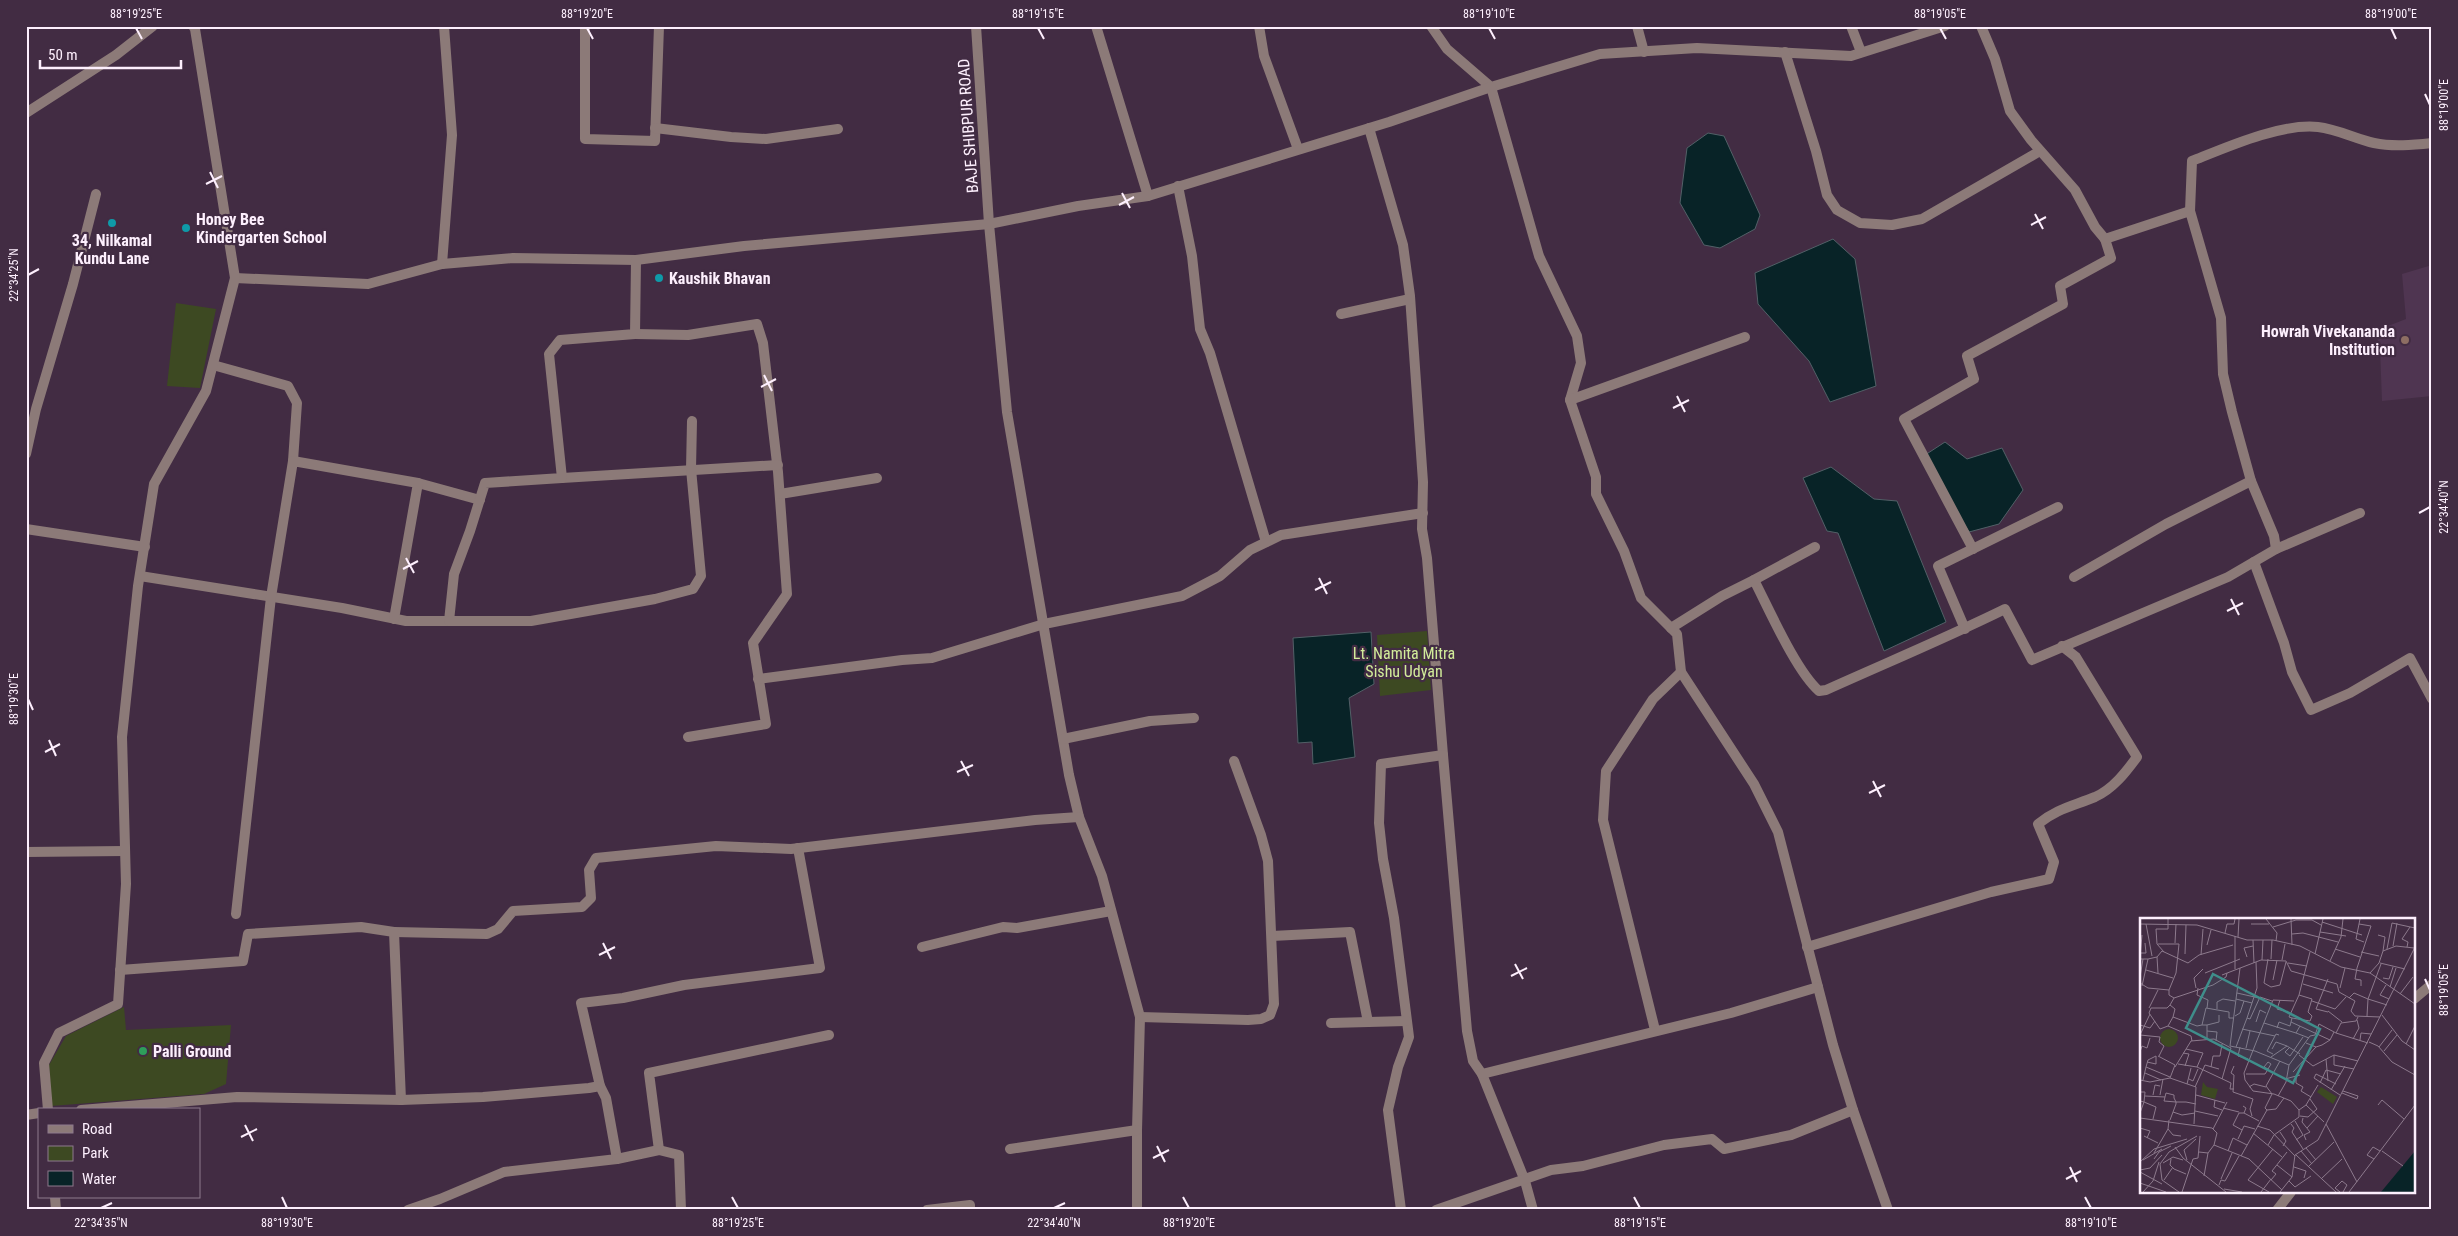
<svg xmlns="http://www.w3.org/2000/svg" width="2458" height="1236" font-family="'Roboto Condensed',sans-serif">
<style>
.built{fill:#4f3551}
.green{fill:#3d4922}
.water{fill:#082327;stroke:#526067}
.lines{fill:none;stroke-linecap:round;stroke-linejoin:round}
.minor{stroke:#8c7a78;stroke-width:10}
.ticks{fill:none;stroke:#fdeffd;stroke-width:2}
.culture-dot{fill:#0f9aa8;stroke:#422c43;stroke-width:2}
.education-dot{fill:#8d6e63;stroke:#422c43;stroke-width:2}
.leisure-dot{fill:#2e9e5b;stroke:#422c43;stroke-width:2}
.labels{text-anchor:middle;dominant-baseline:central;stroke-width:4.5;stroke-linejoin:round;paint-order:stroke}
.street-label{font-size:16px;fill:#fdeffd;stroke:#422c43}
.poi-label{font-size:16px;font-weight:bold;fill:#fdeffd;stroke:#422c43;text-anchor:start}
.park-label{font-size:16px;fill:#d2ed9a;stroke:#422c43}
.inset-road{fill:none;stroke:#8d7a8d;stroke-width:1}
.view{fill:#3f8e8b;fill-opacity:0.15;stroke:#3f8e8b;stroke-width:2.5}
.inset-edge{fill:none;stroke:#fdeffd;stroke-width:2.5}
.neatline{fill:none;stroke:#fdeffd;stroke-width:2}
.ticks-label{font-size:12px;text-anchor:middle;fill:#fdeffd}
</style>
<rect width="100%" height="100%" fill="#422c43"/>
<!-- built -->
<path class="built" d="M 2432,265 L 2432,396 L 2382,401 L 2380,348 L 2375,331 L 2406,319 L 2402,274 Z"/>
<!-- green -->
<g class="green">
<path d="M 176,303 L 216,309 L 200,388 L 167,386 Z"/>
<path d="M 1427,631 L 1431,690 L 1380,696 L 1377,635 Z"/>
<path d="M 124,1007 L 126,1030 L 231,1025 L 226,1084 L 204,1094 L 51,1106 L 49,1065 L 66,1036 Z"/>
</g>
<!-- water -->
<g class="water">
<path d="M 1708,133 L 1724,136 L 1760,215 L 1755,229 L 1720,248 L 1704,245 L 1680,203 L 1687,148 Z"/>
<path d="M 1833,239 L 1855,259 L 1876,386 L 1830,402 L 1809,361 L 1758,304 L 1755,273 Z"/>
<path d="M 1945,442 L 1967,459 L 2002,448 L 2023,490 L 1999,524 L 1969,532 L 1922,457 Z"/>
<path d="M 1831,467 L 1874,499 L 1897,501 L 1946,622 L 1884,651 L 1838,533 L 1827,531 L 1803,478 Z"/>
<path d="M 1371,632 L 1374,684 L 1349,698 L 1355,757 L 1313,764 L 1312,742 L 1298,743 L 1293,638 Z"/>
</g>
<g class="lines">
<!-- minor -->
<g class="minor">
<path d="M 585,26 L 585,139 L 655,141 L 659,26"/>
<path d="M 976,26 L 989,224 L 1007,412 L 1069,775 L 1079,817 L 1102,876 L 1140,1017 L 1137,1130 L 1137,1210"/>
<path d="M 1096,26 L 1148,196"/>
<path d="M 1259,26 L 1264,56 L 1298,149"/>
<path d="M 1431,26 L 1447,49 L 1491,87 L 1600,54 L 1697,48 L 1851,56 L 1945,26"/>
<path d="M 1637,26 L 1644,52"/>
<path d="M 1851,26 L 1861,52"/>
<path d="M 1785,52 L 1816,151 L 1827,195 L 1837,210 L 1860,223 L 1892,225 L 1922,219 L 2040,151"/>
<path d="M 26,113 L 116,55 L 153,26"/>
<path d="M 655,128 L 731,137 L 766,139 L 838,129"/>
<path d="M 1369,128 L 1403,245 L 1410,296 L 1423,482 L 1422,529 L 1427,558 L 1443,755 L 1381,764 L 1379,823 L 1383,859 L 1394,918 L 1409,1037 L 1398,1067 L 1388,1110 L 1401,1210"/>
<path d="M 1178,186 L 1192,256 L 1200,329 L 1210,353 L 1266,542"/>
<path d="M 2190,211 L 2192,161 C 2227,147 2281,123 2318,127 C 2337,129 2356,139 2374,143 C 2393,147 2413,145 2432,143"/>
<path d="M 442,264 L 452,135 L 444,26"/>
<path d="M 235,278 L 368,284 L 442,264 L 513,258 L 636,260 L 744,246 L 989,224 L 1078,206 L 1148,196 L 1389,122 L 1491,87 L 1539,256 L 1577,336 L 1581,363 L 1570,400 L 1596,477 L 1596,494 L 1624,551 L 1641,598 L 1677,634 L 1681,672 L 1754,784 L 1778,832 L 1833,1045 L 1853,1110 L 1888,1210"/>
<path d="M 1341,314 L 1410,299"/>
<path d="M 635,334 L 688,335 L 757,324 L 763,343 L 778,472 L 787,594 L 753,643 L 766,724 L 688,737"/>
<path d="M 213,365 L 288,386 L 297,403 L 293,461"/>
<path d="M 1570,400 L 1745,337"/>
<path d="M 26,454 L 36,409 L 73,284 L 96,194"/>
<path d="M 562,478 L 778,465"/>
<path d="M 418,483 L 480,500"/>
<path d="M 780,494 L 877,478"/>
<path d="M 26,529 L 145,547"/>
<path d="M 1973,549 L 1904,419 L 1974,379 L 1967,356 L 2063,304 L 2060,286 L 2111,258 L 2105,239"/>
<path d="M 2276,549 L 2360,513"/>
<path d="M 2254,562 L 2284,643 L 2292,672 L 2311,710 L 2350,693 L 2410,658 L 2432,699"/>
<path d="M 140,576 L 342,608 L 406,621 L 449,621 L 454,574 L 470,531 L 485,483 L 562,478 L 549,354 L 560,340 L 635,334 L 636,260"/>
<path d="M 2074,577 L 2166,524 L 2251,481"/>
<path d="M 1754,580 L 1815,547"/>
<path d="M 449,621 L 531,621 L 655,599 L 693,589 L 701,576 L 691,469 L 692,421"/>
<path d="M 1671,628 L 1722,596 L 1754,580 C 1769,609 1796,671 1819,691 L 1826,690 C 1886,663 1946,638 2005,609 L 2032,660 L 2228,577 L 2276,549 L 2274,536 L 2251,481 L 2232,412 L 2223,374 L 2221,318 L 2190,211 L 2105,239 L 2095,227 L 2075,190 L 2031,140 L 2010,111 L 1995,59 L 1981,26"/>
<path d="M 1965,629 L 1938,566 L 2058,507"/>
<path d="M 758,679 L 902,660 L 932,658 L 1044,624 L 1182,596 L 1220,576 L 1250,550 L 1281,535 L 1423,513"/>
<path d="M 1063,739 L 1150,721 L 1194,718"/>
<path d="M 1443,755 L 1467,1031 L 1473,1061 L 1482,1074 L 1525,1181 L 1533,1210"/>
<path d="M 26,852 L 125,851"/>
<path d="M 236,914 L 271,597 L 293,461 L 418,483 L 394,619"/>
<path d="M 394,932 L 487,934 L 498,929 L 513,911 L 582,907 L 591,898 L 589,870 L 596,858 L 716,846 L 791,849 L 1035,820 L 1079,817"/>
<path d="M 1272,936 L 1350,932 L 1368,1022"/>
<path d="M 922,947 L 1003,927 L 1017,928 L 1111,911"/>
<path d="M 1807,947 L 1991,892 L 2049,879 L 2054,862 L 2038,824 C 2056,809 2073,806 2095,797 C 2113,789 2126,772 2137,757 L 2076,657 L 2062,646"/>
<path d="M 120,970 L 243,961 L 248,934 L 361,927 L 394,932 L 401,1100"/>
<path d="M 2414,999 L 2432,984"/>
<path d="M 1140,1017 L 1248,1020 L 1261,1019 L 1270,1015 L 1274,1004 L 1268,861 L 1261,835 L 1234,761"/>
<path d="M 1331,1023 L 1406,1021"/>
<path d="M 1655,1030 L 1603,820 L 1606,771 L 1653,699 L 1681,672"/>
<path d="M 1482,1074 L 1731,1013 L 1818,987"/>
<path d="M 600,1086 L 581,1003 L 623,998 L 684,985 L 820,968 L 798,848"/>
<path d="M 48,1110 L 44,1063 L 59,1033 L 118,1004 L 126,884 L 122,737 L 138,586 L 154,484 L 206,391 L 235,278 L 195,29 L 193,26"/>
<path d="M 81,1110 L 237,1097 L 401,1100 L 483,1097 L 589,1088 L 600,1086 L 606,1098 L 617,1159 L 504,1172 L 440,1199 L 408,1210"/>
<path d="M 26,1115 L 39,1113"/>
<path d="M 1010,1149 L 1137,1130"/>
<path d="M 659,1150 L 649,1073 L 829,1035"/>
<path d="M 617,1159 L 659,1150 L 679,1155 L 681,1210"/>
<path d="M 55,1197 L 56,1210"/>
<path d="M 927,1210 L 970,1205 L 970,1210"/>
<path d="M 1436,1210 L 1551,1170 L 1583,1166 L 1664,1145 L 1712,1139 L 1724,1149 L 1791,1135 L 1853,1110"/>
<path d="M 2277,1210 L 2291,1192"/>
</g>
</g>
<!-- ticks -->
<path class="ticks" d="M 136,28 L 142,39M 587,28 L 593,39M 1038,28 L 1044,39M 1489,28 L 1495,39M 1940,28 L 1946,39M 2391,28 L 2396,39M 2425,94 L 2430,105M 210,172 L 218,188M 206,184 L 222,176M 1122,193 L 1130,208M 1119,205 L 1134,197M 2035,214 L 2043,229M 2031,225 L 2046,217M 28,275 L 39,269M 764,375 L 772,391M 761,387 L 776,379M 1677,396 L 1685,412M 1673,408 L 1689,400M 2419,513 L 2430,507M 406,558 L 414,573M 403,569 L 418,561M 1319,578 L 1327,594M 1315,590 L 1331,582M 2231,599 L 2239,615M 2227,611 L 2243,603M 28,699 L 33,710M 49,740 L 56,756M 45,752 L 60,744M 961,761 L 969,776M 957,772 L 973,765M 1873,781 L 1881,797M 1869,793 L 1885,785M 603,943 L 611,959M 599,955 L 615,947M 1515,964 L 1523,979M 1511,976 L 1527,968M 2425,979 L 2430,990M 245,1125 L 253,1141M 241,1137 L 257,1129M 1157,1146 L 1165,1162M 1153,1158 L 1169,1150M 2070,1167 L 2077,1182M 2066,1179 L 2081,1171M 282,1197 L 287,1208M 732,1197 L 738,1208M 1183,1197 L 1189,1208M 1634,1197 L 1640,1208M 2085,1197 L 2091,1208M 101,1208 L 112,1203M 1054,1208 L 1065,1203"/>
<!-- markers -->
<g class="culture-dot">
<circle cx="112" cy="223" r="5"/>
<circle cx="186" cy="228" r="5"/>
<circle cx="659" cy="278" r="5"/>
</g>
<circle class="education-dot" cx="2405" cy="340" r="5"/>
<circle class="leisure-dot" cx="143" cy="1051" r="5"/>
<g class="labels">
<!-- street labels -->
<g class="street-label">
<text transform="translate(968 126) rotate(-94)">BAJE SHIBPUR ROAD</text>
</g>
<!-- poi labels -->
<g class="poi-label">
<text x="196" y="219">Honey Bee<tspan x="196" dy="18">Kindergarten School</tspan></text>
<text x="112" y="240" text-anchor="middle">34, Nilkamal<tspan x="112" dy="18">Kundu Lane</tspan></text>
<text x="669" y="278">Kaushik Bhavan</text>
<text x="2395" y="331" text-anchor="end">Howrah Vivekananda<tspan x="2395" dy="18">Institution</tspan></text>
<text x="153" y="1051">Palli Ground</text>
</g>
<!-- park labels -->
<g class="park-label">
<text x="1404" y="653">Lt. Namita Mitra<tspan x="1404" dy="18">Sishu Udyan</tspan></text>
</g>
</g>
<!-- overview -->
<g transform="translate(2140 918)">
<rect width="275" height="275" fill="#422c43"/>
<path d="M20 120a9 9 0 1 1 18 0a9 9 0 1 1-18 0ZM 63,164 L 67,169 L 78,171 L 75,181 L 61,177 ZM 181,169 L 197,179 L 193,186 L 177,174 Z" fill="#3d4922"/>
<path d="M 275,233 L 275,274 L 241,274 Z" fill="#082327"/>
<path class="inset-road" d="M 126,1 L 137,15 L 136,23M 151,1 L 152,27M 220,1 L 216,21 L 224,24M 182,4 L 222,17M 0,6 L 57,7 L 107,22 L 133,22 L 160,28 L 201,49 L 230,55 L 255,72M 6,6 L 12,38M 111,6 L 129,6M 219,6 L 231,8 L 217,50 L 215,61 L 221,62 L 221,68M 133,9 L 156,2 L 172,2 L 181,7M 180,14 L 206,18M 85,15 L 87,6 L 94,6 L 95,1M 152,16 L 163,15 L 198,24M 238,17 L 245,19 L 243,33M 95,18 L 95,51M 98,19 L 99,1M 113,22 L 114,45M 35,25 L 36,6M 18,26 L 39,26 L 36,55 L 29,72M 67,27 L 71,12M 253,28 L 257,5M 267,29 L 268,24 L 262,21 L 270,9M 195,31 L 220,39M 247,31 L 252,5 L 275,10M 24,34 L 17,26 L 16,11 L 28,11 L 28,1M 170,34 L 159,77 L 172,81 L 168,94 L 172,98 L 170,103 L 152,100 L 151,104 L 190,122M 221,34 L 239,38M 1,35 L 6,35 L 5,25M 45,36 L 46,7M 175,36 L 183,1M 61,37 L 63,11M 0,39 L 2,17M 17,39 L 18,55M 107,39 L 104,30 L 113,28M 0,41 L 8,41 L 2,68M 8,41 L 17,39 L 22,33 L 48,45 L 59,37 L 93,27M 128,41 L 124,65 L 131,69 L 140,67 L 146,44M 131,41 L 132,22M 122,42 L 123,22M 142,42 L 145,26M 190,43 L 201,19 L 203,1M 148,45 L 167,48M 240,45 L 265,51M 100,50 L 90,128 L 115,133 L 149,147M 6,52 L 33,60M 65,55 L 100,41M 230,55 L 239,45 L 243,33 L 256,28 L 274,30M 82,57 L 121,42 L 146,43 L 151,53 L 197,66 L 199,74 L 215,83 L 211,93 L 215,98 L 240,99M 0,59 L 3,41M 243,60 L 249,61 L 253,49M 188,61 L 176,91 L 188,94M 133,62 L 137,42M 0,65 L 8,70 L 29,72 L 29,77 L 34,80 L 30,87M 163,66 L 193,75M 246,67 L 240,77 L 249,81M 250,69 L 256,50M 56,70 L 54,60 L 63,51M 58,70 L 57,77 L 68,82 L 67,90M 200,70 L 205,50M 255,72 L 275,86M 97,75 L 119,80M 260,76 L 273,59M 34,80 L 73,67 L 86,59 L 87,55M 209,80 L 214,75 L 228,81 L 241,46M 96,81 L 112,85M 140,82 L 137,91 L 144,93M 154,83 L 133,82 L 104,155 L 105,162 L 113,173 L 134,176 L 151,183 L 159,192 L 166,187 L 184,204M 172,83 L 195,91 L 206,79M 9,90 L 18,72M 77,91 L 77,84 L 83,81 L 95,83M 188,93 L 202,104M 242,97 L 262,123 L 275,132M 95,98 L 100,95 L 104,83M 227,98 L 228,81 L 247,87M 33,99 L 28,108 L 51,118 L 52,123M 107,100 L 117,70 L 116,44M 152,100 L 149,99 L 159,77M 116,104 L 120,92 L 126,95M 124,105 L 156,115M 0,107 L 10,110 L 15,103M 67,107 L 79,104 L 79,97M 28,108 L 20,111 L 9,95 L 11,90 L 27,90 L 30,87 L 35,91 L 33,99 L 57,108 L 62,107M 160,108 L 156,115 L 169,120M 137,110 L 139,104 L 150,108 L 151,104M 102,111 L 135,118M 67,113 L 77,114 L 76,123M 196,115 L 228,125M 0,117 L 20,119 L 19,124 L 24,128 L 19,138M 0,117 L 10,96M 67,120 L 67,107 L 62,107 L 66,90 L 89,94 L 89,100 L 94,100M 213,121 L 219,110 L 217,102M 220,122 L 221,115 L 231,116M 229,124 L 238,128 L 252,144 L 275,157M 166,125 L 176,129 L 182,127 L 190,122 L 194,114M 266,126 L 275,108M 96,129 L 107,100 L 110,101 L 120,79 L 132,83M 100,129 L 98,138 L 108,141M 150,129 L 145,134 L 150,138 L 163,119M 239,129 L 252,112M 106,130 L 110,113M 46,131 L 63,135 L 57,149M 132,131 L 136,124 L 147,128M 244,133 L 257,117M 0,134 L 2,128 L 7,130 L 10,120M 43,135 L 49,136 L 45,148M 133,136 L 127,133 L 136,116 L 139,117M 159,137 L 173,148 L 194,137 L 218,143M 194,137 L 194,147 L 214,151M 18,138 L 35,147 L 30,160M 131,139 L 147,128 L 160,136M 186,141 L 188,163M 38,146 L 57,149 L 91,165 L 90,171 L 94,171M 94,148 L 91,155 L 94,157 L 93,174 L 113,181 L 110,191 L 112,198M 6,149 L 30,159M 35,149 L 51,123 L 74,121 L 91,130 L 82,161M 71,149 L 73,138 L 80,138 L 82,126M 153,154 L 176,129M 5,155 L 21,162M 106,156 L 125,156 L 127,153 L 128,151 L 131,146 L 128,144 L 124,149 L 128,151M 156,159 L 156,165 L 163,169 L 161,173 L 171,179M 30,160 L 56,169 L 54,206M 49,161 L 53,163 L 58,151M 145,161 L 160,157M 0,162 L 10,164 L 30,160M 3,162 L 6,149 L 8,142 L 16,138 L 16,146 L 7,144M 180,165 L 186,152 L 201,156M 47,166 L 51,150M 196,166 L 176,156 L 174,160 L 200,177M 55,169 L 65,147 L 79,151M 109,169 L 114,166 L 126,169M 191,172 L 205,148M 203,173 L 218,178 L 217,181M 0,174 L 5,174 L 4,184 L 16,189 L 13,201M 202,175 L 217,181M 13,177 L 15,167 L 20,168M 20,177 L 23,161M 56,177 L 85,185M 5,178 L 25,179M 138,178 L 146,164 L 149,147 L 170,118 L 175,117 L 179,106 L 196,115 L 201,105 L 216,103 L 218,99M 75,182 L 74,189 L 82,192M 0,183 L 4,184 L 0,195M 166,187 L 178,167M 238,187 L 242,182 L 264,201M 103,188 L 106,190 L 104,195 L 119,203M 83,190 L 99,194M 127,192 L 136,191 L 144,180M 55,193 L 78,198M 33,194 L 36,186 L 36,184 L 34,180 L 34,177 L 26,175 L 24,183 L 36,184 L 46,184 L 56,186M 160,198 L 168,199 L 177,191 L 170,181M 0,200 L 72,210 L 77,215 L 74,227 L 109,241 L 142,272M 163,200 L 162,204 L 170,214 L 164,217 L 166,222M 30,202 L 33,194 L 42,197 L 55,195M 155,203 L 163,217 L 156,222M 151,206 L 154,210 L 152,214 L 163,231M 186,206 L 217,264M 117,208 L 130,212 L 155,238M 0,210 L 10,213 L 7,220M 167,210 L 178,198M 28,211 L 33,217 L 41,218M 73,211 L 87,184M 102,212 L 93,207 L 99,195 L 104,195M 140,214 L 146,223 L 143,228M 113,215 L 142,239M 4,218 L 18,225M 98,221 L 104,208 L 115,211M 128,227 L 134,217 L 159,199 L 159,192M 35,229 L 43,240 L 86,274M 166,230 L 176,242M 88,233 L 93,220 L 107,227M 161,233 L 172,246M 242,233 L 263,248M 59,234 L 68,235 L 74,227M 14,235 L 28,211 L 29,202M 156,237 L 196,274M 101,238 L 127,192 L 125,190 L 132,176 L 126,168 L 140,143M 14,241 L 19,234 L 31,228M 31,241 L 30,247 L 34,251 L 46,256M 234,241 L 227,237 L 233,229 L 240,233M 3,242 L 22,231M 47,242 L 44,232 L 56,221M 0,244 L 14,231 L 47,221M 23,245 L 33,239 L 43,242M 137,247 L 152,259M 154,249 L 166,253 L 164,260M 168,249 L 194,224M 0,252 L 10,250 L 22,237M 0,254 L 22,266M 64,258 L 68,235M 81,261 L 92,235M 181,261 L 202,241M 24,262 L 33,249M 131,262 L 136,256 L 132,253 L 147,234M 149,263 L 155,269 L 171,258M 0,265 L 26,274M 79,267 L 81,262 L 85,263 L 99,238M 84,271 L 102,274M 3,274 L 13,263 L 19,244M 39,274 L 22,262 L 20,246 L 29,234 L 57,218M 42,274 L 53,241 L 58,240 L 60,218M 121,274 L 131,261M 129,274 L 108,262 L 133,231M 140,274 L 152,259 L 155,237 L 178,222 L 275,29M 200,274 L 195,270 L 202,263 L 207,267 L 203,274M 209,274 L 275,187"/>
<path class="view" d="M 73,56 L 180,111 L 153,165 L 46,110 Z"/>
<rect width="275" height="275" class="inset-edge"/>
</g>
<!-- border -->
<rect width="2458" height="1236" fill="none" stroke="#422c43" stroke-width="55"/>
<!-- legend -->
<rect x="38" y="1108" width="162" height="90" fill="#422c43" stroke="#8d7a8d"/>
<rect x="48" y="1125" width="25" height="8" fill="#8c7a78" stroke="#8d7a8d"/>
<text x="82" y="1134" font-size="15" fill="#fdeffd">Road</text>
<rect x="48" y="1146" width="25" height="15" fill="#3d4922" stroke="#8d7a8d"/>
<text x="82" y="1158" font-size="15" fill="#fdeffd">Park</text>
<rect x="48" y="1171" width="25" height="15" fill="#082327" stroke="#8d7a8d"/>
<text x="82" y="1184" font-size="15" fill="#fdeffd">Water</text>
<!-- scale -->
<path d="M40 60v8h141v-8" fill="none" stroke="#fdeffd" stroke-width="2.5"/>
<text x="48" y="60" font-size="15" fill="#fdeffd" stroke="#422c43" stroke-width="4" paint-order="stroke">50 m</text>
<rect x="28" y="28" width="2402" height="1180" class="neatline"/>
<g class="ticks-label">
<text x="136" y="18">88°19'25"E</text>
<text x="587" y="18">88°19'20"E</text>
<text x="1038" y="18">88°19'15"E</text>
<text x="1489" y="18">88°19'10"E</text>
<text x="1940" y="18">88°19'05"E</text>
<text x="2391" y="18">88°19'00"E</text>
<text transform="translate(2444 105) rotate(-90)" y="4">88°19'00"E</text>
<text transform="translate(14 275) rotate(-90)" y="4">22°34'25"N</text>
<text transform="translate(2444 507) rotate(-90)" y="4">22°34'40"N</text>
<text transform="translate(14 699) rotate(-90)" y="4">88°19'30"E</text>
<text transform="translate(2444 990) rotate(-90)" y="4">88°19'05"E</text>
<text x="101" y="1227">22°34'35"N</text>
<text x="287" y="1227">88°19'30"E</text>
<text x="738" y="1227">88°19'25"E</text>
<text x="1054" y="1227">22°34'40"N</text>
<text x="1189" y="1227">88°19'20"E</text>
<text x="1640" y="1227">88°19'15"E</text>
<text x="2091" y="1227">88°19'10"E</text>
</g>
</svg>
